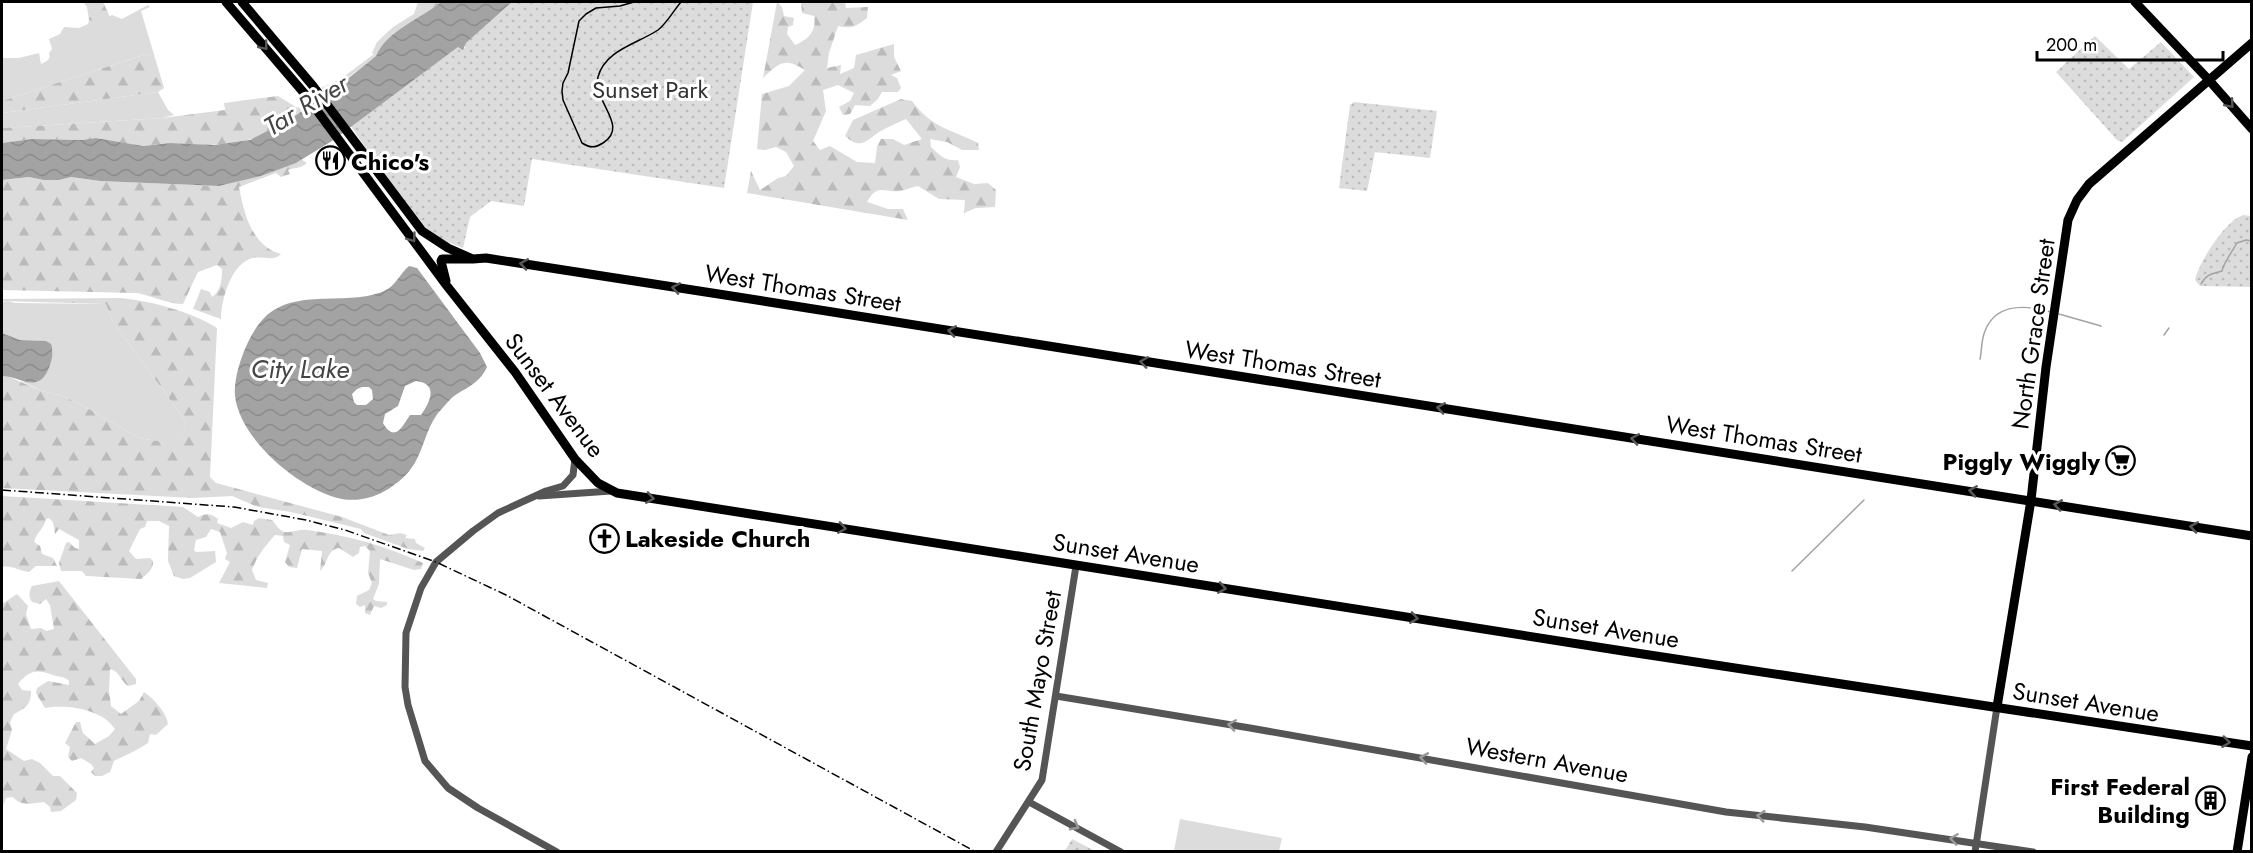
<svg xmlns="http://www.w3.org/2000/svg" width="2253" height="853" font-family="Jost,sans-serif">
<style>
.green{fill:#dcdcdc}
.forest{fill:url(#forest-firs)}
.park{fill:url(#park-dots)}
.water{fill:url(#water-waves);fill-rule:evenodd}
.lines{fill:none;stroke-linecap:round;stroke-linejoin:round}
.stream{stroke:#a3a3a3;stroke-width:1.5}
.minor{stroke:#555;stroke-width:7}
.major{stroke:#000;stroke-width:9}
.tram{stroke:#000;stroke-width:1.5}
.rail{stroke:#000;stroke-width:1.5;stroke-dasharray:9 3 1.5 3;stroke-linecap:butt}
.oneway{stroke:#595959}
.oneway2{stroke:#999}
.labels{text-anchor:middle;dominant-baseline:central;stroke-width:6;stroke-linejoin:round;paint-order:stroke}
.park-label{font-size:24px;fill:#333;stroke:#fff}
.poi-label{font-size:24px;font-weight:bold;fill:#000;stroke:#fff;text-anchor:start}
.street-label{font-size:24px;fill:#000;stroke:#fff}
.water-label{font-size:26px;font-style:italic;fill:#444;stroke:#fff}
</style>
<defs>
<pattern id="forest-firs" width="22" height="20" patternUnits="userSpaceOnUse" patternTransform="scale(1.5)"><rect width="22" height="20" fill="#dcdcdc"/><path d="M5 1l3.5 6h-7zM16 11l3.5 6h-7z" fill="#bbb"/></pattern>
<pattern id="park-dots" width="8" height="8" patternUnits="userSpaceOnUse" patternTransform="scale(1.5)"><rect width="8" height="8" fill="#dcdcdc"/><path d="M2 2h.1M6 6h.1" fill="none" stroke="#bbb" stroke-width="1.8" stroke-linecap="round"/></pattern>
<pattern id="water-waves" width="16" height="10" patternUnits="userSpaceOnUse" patternTransform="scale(1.5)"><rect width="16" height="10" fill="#a3a3a3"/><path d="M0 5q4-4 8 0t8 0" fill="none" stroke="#8b8b8b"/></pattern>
</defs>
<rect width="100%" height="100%" fill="#fff"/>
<!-- green -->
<g class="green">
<path d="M 148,5 L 150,7 L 141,11 L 155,58 L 146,54 L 2,101 L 2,58 L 19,58 L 39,53 L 41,64 C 47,61 51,60 49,53 L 52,49 L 49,39 L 60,34 L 64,27 L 79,28 L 88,24 L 89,20 L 103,20 L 112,15 L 122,19 Z"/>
<path d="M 374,54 L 376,56 L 328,93 L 321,88 L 342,78 Z"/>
<path d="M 158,92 L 168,110 L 174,115 L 162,118 L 2,128 L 2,113 Z"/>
<path d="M 8,301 L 15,303 L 106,304 L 113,322 L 185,420 C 187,434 177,443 164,445 L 158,441 L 139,438 L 82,405 L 63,396 L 42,391 L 21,381 C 46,385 50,371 53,350 L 46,341 L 20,340 L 2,333 L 2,302 Z"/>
<path d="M 1180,819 L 1282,838 L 1279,851 L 1174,851 Z"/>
</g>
<!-- forest -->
<g class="forest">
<path d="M 83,2 L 103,2 L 110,17 L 98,22 L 89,20 L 87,7 Z"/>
<path d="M 418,2 L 441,2 C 422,18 386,31 376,56 L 372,53 L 377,42 L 393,27 L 414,14 Z"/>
<path d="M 777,2 L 782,7 L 784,16 L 794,18 L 793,25 L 788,27 L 787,34 L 795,45 C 808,40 817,31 814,16 L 802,13 L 801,2 L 845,2 L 846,8 L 868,7 L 867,18 C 855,27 852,29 838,26 L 829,53 L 827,68 L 841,65 L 840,74 L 854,68 L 856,55 L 894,44 L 894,57 L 901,71 L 891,75 L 897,78 L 901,88 L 898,92 L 882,92 L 878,99 L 870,106 L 855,105 L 850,114 L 843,115 L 839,107 L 850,101 L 854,93 L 838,85 L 823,90 L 826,111 L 813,141 L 820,150 L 830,146 L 857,162 L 875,163 L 877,147 L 881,139 L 893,139 L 904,145 L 922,139 L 906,119 C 897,123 887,127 879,132 C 866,141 860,150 845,136 L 853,120 L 901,99 L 912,101 C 932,128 950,129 978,143 L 979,150 L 962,150 L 947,142 L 930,139 L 931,147 C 939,155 946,162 958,160 L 960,167 L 956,177 L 974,184 L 988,183 L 996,190 L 995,207 L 976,208 L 964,213 L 965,200 L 939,199 L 918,186 C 912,187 906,190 900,191 C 883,193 878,183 867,202 L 888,209 L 903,209 L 908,220 L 747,193 L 751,171 L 760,190 L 778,178 L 786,176 L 794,166 L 786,152 L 776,147 L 765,150 L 757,149 L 762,94 L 789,86 L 805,70 C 784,57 780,63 763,78 Z"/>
<path d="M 146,54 L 155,58 L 164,88 L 158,92 L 2,113 L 2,101 Z"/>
<path d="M 278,96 L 296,107 L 305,109 L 258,137 L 237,143 L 207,145 L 170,143 L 142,146 L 96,138 L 82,140 L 32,139 L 2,143 L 2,128 L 162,118 L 225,110 L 224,103 Z"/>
<path d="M 302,160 L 307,163 C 298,170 294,167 288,170 L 290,174 L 281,177 L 276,173 L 239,187 C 244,214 252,246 281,254 C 273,262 263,256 253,258 C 231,263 221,300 221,319 L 193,309 L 201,289 L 210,292 L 212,297 C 221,291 222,279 222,269 L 217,265 L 198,272 L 183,304 C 168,304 152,296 137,293 L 2,290 L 2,180 L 29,177 L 44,180 L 59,180 L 71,177 L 100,181 L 219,186 L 261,176 Z"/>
<path d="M 121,298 C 151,301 192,312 217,328 L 210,477 L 216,483 L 342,517 L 389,535 L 400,533 L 407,535 L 405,538 L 415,539 L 416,543 L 425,548 L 423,551 L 408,549 L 364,533 L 361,529 L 291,512 L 258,507 L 232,496 L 193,498 L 2,488 L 2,376 L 7,376 L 42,391 L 63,396 L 82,405 L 139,438 L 158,441 L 164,445 C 177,442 187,434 185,420 L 113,322 L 106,304 L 2,301 L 2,299 Z"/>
<path d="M 2,496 L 183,507 L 198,517 C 206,513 211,513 218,519 L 217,523 L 231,528 L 243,522 L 253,525 L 254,521 L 259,518 L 272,520 C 276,524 279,531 285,532 C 291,533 300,529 307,530 C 348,535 386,546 423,563 L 421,569 L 414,570 L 380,559 L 379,584 L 373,599 L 376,601 L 387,602 L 387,605 L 381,608 L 374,606 L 370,615 L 365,613 L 365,605 L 360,607 L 356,604 L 357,596 L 369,590 L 372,583 L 368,573 L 370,551 L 365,546 L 360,547 L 359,553 L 353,557 L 339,548 C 326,550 329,563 320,571 L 322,551 L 302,549 L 297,568 L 289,567 L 285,562 L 290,545 L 284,542 L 283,536 L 275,535 C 265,546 257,556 252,570 L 256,580 L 268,583 L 267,588 L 219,583 L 230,562 L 225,559 L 227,553 L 220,532 L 211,529 L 206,537 L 196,540 L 194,550 L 196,552 L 215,551 L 216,562 L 190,578 L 183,579 L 174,576 L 168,561 L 169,526 L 159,521 L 147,521 L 145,527 L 140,529 L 129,551 L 136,559 L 150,558 L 153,561 C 154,569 147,574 141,579 L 86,576 L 82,571 L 61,571 L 59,563 L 66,543 L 69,542 L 75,548 L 79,549 L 79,540 L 59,529 L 55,534 L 53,522 L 49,518 L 46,519 C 44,529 36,533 34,542 L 40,546 L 42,554 L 53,558 L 57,566 L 36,566 L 29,572 C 18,571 13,565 2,567 Z"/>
<path d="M 59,581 L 136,679 L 136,684 L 128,686 C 121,681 119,671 110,669 L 109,690 L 111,706 L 121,714 L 139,701 L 144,692 C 153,698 167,713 168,724 L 156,735 L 150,734 L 148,743 C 136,751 126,755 114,761 L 110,772 L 102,776 L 95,776 L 91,772 L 94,768 L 91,764 L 81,758 L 72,761 L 68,757 L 70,747 L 65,743 L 76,722 L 80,722 L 83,733 L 95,744 L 109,736 L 115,729 C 102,709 67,704 45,708 L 36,693 L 37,688 L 48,681 L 69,685 L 69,681 C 65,677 62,677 56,676 C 38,670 31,668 18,684 L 22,690 L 31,691 C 31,705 26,708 14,714 L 10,722 L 12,730 L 6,749 L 24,761 L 32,759 L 40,763 L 53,776 L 60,776 L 77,793 L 76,800 L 61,811 L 51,812 L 50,807 L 44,802 C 33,803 21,807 13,797 L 6,798 L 2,808 L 2,604 L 17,594 L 28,606 L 26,614 L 31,629 L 41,628 L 46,631 L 54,629 L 50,605 L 46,599 L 40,604 L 32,602 C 28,596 29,592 32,586 Z"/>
</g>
<!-- park -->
<g class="park">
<path d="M 512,2 L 753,2 L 724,188 L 532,159 L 524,206 L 491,201 L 470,217 L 463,248 C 449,243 433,236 422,225 C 395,196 373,159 351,126 L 458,47 L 465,48 L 466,43 Z"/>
<path d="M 2095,36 L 2129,69 L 2161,42 L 2194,77 L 2122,142 L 2117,140 L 2056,72 Z"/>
<path d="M 1354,102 L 1437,111 L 1430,158 L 1375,152 L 1367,191 L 1339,188 L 1350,105 Z"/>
<path d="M 2243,215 L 2251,216 L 2251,287 L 2200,286 L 2195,280 C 2199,262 2225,221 2243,215 Z"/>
<path d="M 1072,839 L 1095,851 L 1065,851 Z"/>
</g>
<!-- water -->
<g class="water">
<path d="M 441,2 L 512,2 L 466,43 L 463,50 L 458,47 L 332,141 L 296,163 L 261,176 L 219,186 L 100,181 L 71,177 L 59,180 L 44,180 L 29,177 L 2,180 L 2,143 L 32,139 L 82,140 L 96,138 L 143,146 L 170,143 L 214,145 L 250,140 L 290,119 L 335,89 L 376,56 C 386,31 422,18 441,2 Z"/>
<path d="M 409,266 L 417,268 L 420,272 L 480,353 L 487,367 C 481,381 470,386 457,394 C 450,398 444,407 438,413 C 425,430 423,454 410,470 C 405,477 397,483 390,488 C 376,497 359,502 342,499 C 300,490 240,440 235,396 C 233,373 249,332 265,317 C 297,287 347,307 384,291 C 396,286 400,273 409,266 ZM 416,381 C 440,384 429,403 421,415 L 410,415 C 403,425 395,444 383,423 L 385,414 L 398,406 L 405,386 ZM 362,387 L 369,387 L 372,390 L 373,399 L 366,405 L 357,405 L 354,402 L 352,394 L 357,389 Z"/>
<path d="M 2,333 L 20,340 L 46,341 L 51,344 C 54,352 52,360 49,368 C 38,395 20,376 2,376 Z"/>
</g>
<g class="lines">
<!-- stream -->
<g class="stream">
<path d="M 2201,284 C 2207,273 2213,274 2222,271 C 2223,264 2233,250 2237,243 L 2246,240 L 2252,241"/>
<path d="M 2059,314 L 2101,326"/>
<path d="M 2164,335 L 2169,328"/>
<path d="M 1980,359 C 1982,350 1981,340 1985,331 C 1996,302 2026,305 2051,312"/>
<path d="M 1792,571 L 1864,500"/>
</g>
<!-- minor -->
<g class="minor">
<path d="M 539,496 L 611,491"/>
<path d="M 1056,696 L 1250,728 L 1726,812 L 1865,827 L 2033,852"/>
<path d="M 1029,802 L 1121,852"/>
<path d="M 557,852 L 478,808 L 448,788 L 425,761 L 408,705 L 405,687 L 406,633 L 421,588 L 436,562 L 473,531 L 498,513 L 546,491 L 563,486 L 573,475 L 575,459"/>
<path d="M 996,852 L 1042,780 L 1076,566"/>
<path d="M 1975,852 L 1997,707"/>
</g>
<!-- major -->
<g class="major">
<path d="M 226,2 L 304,93 L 447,286 L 515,372 L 575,459 L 598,483 L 617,493 L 1623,651 L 2252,746"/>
<path d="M 242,2 L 313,86 L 422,231 L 448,248 L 473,259 L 486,258 L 725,295 L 2252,536"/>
<path d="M 2135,2 L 2208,79 L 2252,129"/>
<path d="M 446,281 L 441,261 L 442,259 L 471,259"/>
<path d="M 1997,707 L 2031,500 L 2046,367 L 2068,220 L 2077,200 L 2089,184 L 2252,43"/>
<path d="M 2237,852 L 2252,757"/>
</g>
<!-- tram -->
<path class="tram" d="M 634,2 L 620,6 L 596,8 L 586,14 L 579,21 L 568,73 L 563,83 L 562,91 L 563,100 L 582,143 C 590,148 595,148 603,143 C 630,126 592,101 598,77 C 605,50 637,44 658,30 C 667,23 674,10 681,2"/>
<!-- rail -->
<path class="rail" d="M 2,490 L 234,507 L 306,520 L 345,530 L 436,562 L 506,595 L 976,852"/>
</g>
<!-- one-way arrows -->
<defs><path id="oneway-chevron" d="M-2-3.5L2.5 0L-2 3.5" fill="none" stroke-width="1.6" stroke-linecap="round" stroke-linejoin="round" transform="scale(1.5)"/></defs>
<g class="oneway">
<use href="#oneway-chevron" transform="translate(264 46) rotate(50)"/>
<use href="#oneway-chevron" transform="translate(2230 104) rotate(49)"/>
<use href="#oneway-chevron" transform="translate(412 238) rotate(54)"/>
<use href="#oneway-chevron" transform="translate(524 264) rotate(-171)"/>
<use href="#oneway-chevron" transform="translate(676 288) rotate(-171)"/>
<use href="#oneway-chevron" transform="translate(952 331) rotate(-171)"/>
<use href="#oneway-chevron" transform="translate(1144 362) rotate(-172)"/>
<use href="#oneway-chevron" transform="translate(1441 408) rotate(-171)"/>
<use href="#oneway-chevron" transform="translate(1635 439) rotate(-171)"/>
<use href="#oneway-chevron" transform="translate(1973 491) rotate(-171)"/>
<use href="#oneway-chevron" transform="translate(650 498) rotate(9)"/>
<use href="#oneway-chevron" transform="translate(2058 505) rotate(-171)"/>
<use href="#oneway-chevron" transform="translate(2194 527) rotate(-171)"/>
<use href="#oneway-chevron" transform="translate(842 528) rotate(9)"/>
<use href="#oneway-chevron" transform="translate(1222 588) rotate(9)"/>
<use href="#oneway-chevron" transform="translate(1414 618) rotate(9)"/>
<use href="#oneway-chevron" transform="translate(2226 742) rotate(7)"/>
</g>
<g class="oneway2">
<use href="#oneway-chevron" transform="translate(1232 725) rotate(-171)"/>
<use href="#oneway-chevron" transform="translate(1424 758) rotate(-170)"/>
<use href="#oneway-chevron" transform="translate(1761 816) rotate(-174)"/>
<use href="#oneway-chevron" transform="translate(1075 826) rotate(28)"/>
<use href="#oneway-chevron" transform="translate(1954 839) rotate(-172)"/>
</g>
<!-- icons -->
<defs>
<symbol id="restaurant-ring" viewBox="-11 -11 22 22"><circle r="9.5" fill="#fff" stroke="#000" stroke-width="1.5"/><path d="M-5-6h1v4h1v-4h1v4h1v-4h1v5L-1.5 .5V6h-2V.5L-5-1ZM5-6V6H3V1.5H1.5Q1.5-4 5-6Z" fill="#000"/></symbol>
<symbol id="supermarket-ring" viewBox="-11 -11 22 22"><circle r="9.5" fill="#fff" stroke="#000" stroke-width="1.5"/><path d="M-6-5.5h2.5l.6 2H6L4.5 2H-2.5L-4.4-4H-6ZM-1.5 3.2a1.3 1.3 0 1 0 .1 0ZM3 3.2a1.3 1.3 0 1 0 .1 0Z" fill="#000"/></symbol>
<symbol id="church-ring" viewBox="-11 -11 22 22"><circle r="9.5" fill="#fff" stroke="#000" stroke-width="1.5"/><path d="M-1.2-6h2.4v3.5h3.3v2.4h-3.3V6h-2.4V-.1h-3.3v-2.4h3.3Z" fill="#000"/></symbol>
<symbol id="building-ring" viewBox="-11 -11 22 22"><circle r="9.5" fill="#fff" stroke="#000" stroke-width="1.5"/><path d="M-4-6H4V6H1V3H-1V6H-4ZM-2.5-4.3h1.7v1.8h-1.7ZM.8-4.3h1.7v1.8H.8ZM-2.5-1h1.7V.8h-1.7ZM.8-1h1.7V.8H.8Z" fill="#000"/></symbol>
</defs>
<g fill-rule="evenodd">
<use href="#restaurant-ring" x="314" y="144" width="33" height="33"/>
<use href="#supermarket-ring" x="2104" y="444" width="33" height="33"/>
<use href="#church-ring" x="588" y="522" width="33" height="33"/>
<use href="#building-ring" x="2194" y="784" width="33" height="33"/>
</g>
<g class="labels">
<!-- park labels -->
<g class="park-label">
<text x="650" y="89">Sunset Park</text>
</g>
<!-- poi labels -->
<g class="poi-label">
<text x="351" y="161">Chico's</text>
<text x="2100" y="461" text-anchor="end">Piggly Wiggly</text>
<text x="625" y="538">Lakeside Church</text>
<text x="2190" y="786" text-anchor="end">First Federal<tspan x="2190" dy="28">Building</tspan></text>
</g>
<!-- street labels -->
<g class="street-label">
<text transform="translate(803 288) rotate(9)">West Thomas Street</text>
<text transform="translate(2033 334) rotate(-82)">North Grace Street</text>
<text transform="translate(1283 364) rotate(9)">West Thomas Street</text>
<text transform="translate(555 395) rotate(53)">Sunset Avenue</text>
<text transform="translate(1764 439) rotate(9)">West Thomas Street</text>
<text transform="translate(1126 553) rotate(9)">Sunset Avenue</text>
<text transform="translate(1606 628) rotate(9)">Sunset Avenue</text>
<text transform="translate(1037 681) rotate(-80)">South Mayo Street</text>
<text transform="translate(2086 702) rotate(9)">Sunset Avenue</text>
<text transform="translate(1547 760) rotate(10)">Western Avenue</text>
</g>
<!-- water labels -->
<g class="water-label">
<text transform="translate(306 105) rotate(-31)">Tar River</text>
<text x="300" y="369">City Lake</text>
</g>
</g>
<!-- border -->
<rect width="2253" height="853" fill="none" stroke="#000000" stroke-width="6"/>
<!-- scale -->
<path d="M2037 51v9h186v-9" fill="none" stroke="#000000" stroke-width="3"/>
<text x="2046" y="51" font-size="18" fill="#000000" stroke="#ffffff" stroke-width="4.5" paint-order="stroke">200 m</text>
</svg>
